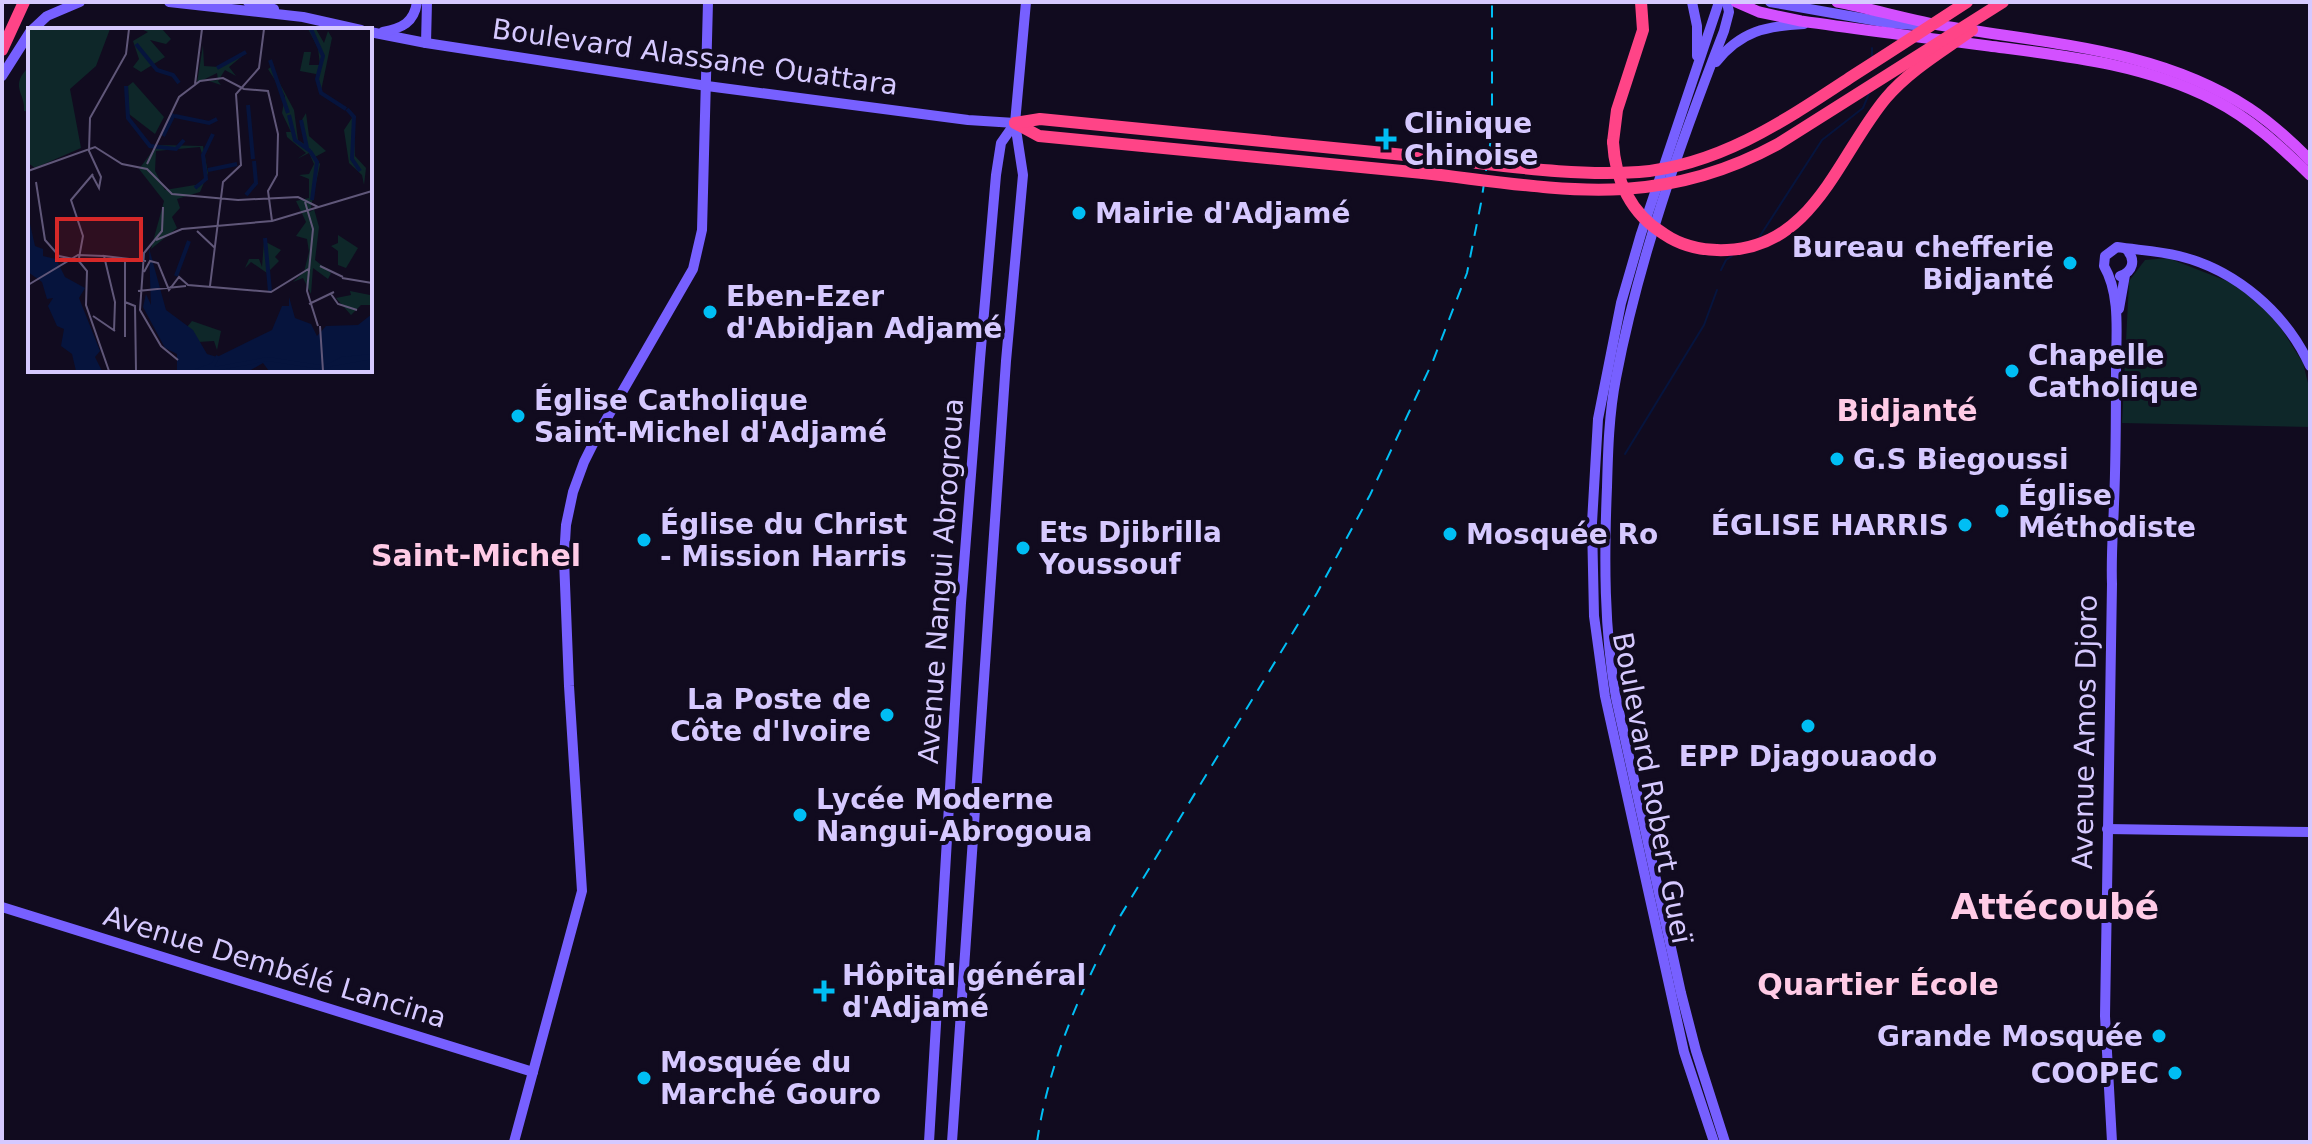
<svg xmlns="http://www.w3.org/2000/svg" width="2312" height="1144" font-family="'DejaVu Sans',sans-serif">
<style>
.green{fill:#0e2729}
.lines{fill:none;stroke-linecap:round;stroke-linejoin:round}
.stream{stroke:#06143d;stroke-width:2}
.secondary{stroke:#7760ff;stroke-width:10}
.primary{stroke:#d350ff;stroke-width:11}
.highway{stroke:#ff4487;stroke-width:12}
.rail{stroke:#00bef4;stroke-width:2;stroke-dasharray:12 10;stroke-linecap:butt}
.highway-bridge{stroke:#ff4487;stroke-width:12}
.poi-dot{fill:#00bef4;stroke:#110b1f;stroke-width:3}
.labels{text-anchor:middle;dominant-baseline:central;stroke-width:8;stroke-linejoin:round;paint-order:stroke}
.street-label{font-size:28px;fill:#d6c9ff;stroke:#110b1f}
.poi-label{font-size:28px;font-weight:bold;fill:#d6c9ff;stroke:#110b1f;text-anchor:start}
.neighbourhood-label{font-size:30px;font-weight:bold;fill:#ffcbe6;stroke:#110b1f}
.district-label{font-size:36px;font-weight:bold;fill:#ffcbe6;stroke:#110b1f}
.inset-river{fill:none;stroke:#06143d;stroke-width:4}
.inset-road{fill:none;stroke:#605779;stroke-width:2}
.view{fill:#d62828;fill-opacity:0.15;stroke:#d62828;stroke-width:4}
.inset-edge{fill:none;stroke:#d6c9ff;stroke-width:4}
</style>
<rect width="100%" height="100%" fill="#110b1f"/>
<!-- green -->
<g class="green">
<path d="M 30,66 L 30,112 L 24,111 C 26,93 8,86 30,66 Z"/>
<path d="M 2168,258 L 2232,283 L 2271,312 L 2303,363 L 2310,391 L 2310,427 L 2122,423 L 2129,281 L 2145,260 Z"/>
</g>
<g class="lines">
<!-- stream -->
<g class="stream">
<path d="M 1872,57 L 1872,48"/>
<path d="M 1760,236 L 1822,140 L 1863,108 L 1870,91"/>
<path d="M 1721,270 L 1726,260 L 1732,256"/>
<path d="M 1625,454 L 1704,325 L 1717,290"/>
</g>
<!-- secondary -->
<g class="secondary">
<path d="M 169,2 L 303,17 L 361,30"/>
<path d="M 248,2 L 274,9"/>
<path d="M 1692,2 L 1697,26 L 1697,56"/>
<path d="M 1770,2 L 1889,23 L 1927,26"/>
<path d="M 32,30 L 47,16 L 80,2"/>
<path d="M 370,32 L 426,43 L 707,86 L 968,120 L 1015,123"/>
<path d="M 383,32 C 402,28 414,23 417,2"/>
<path d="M 426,43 L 427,2"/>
<path d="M 1716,62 C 1741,31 1766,26 1804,24"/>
<path d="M 2,76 L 30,32"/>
<path d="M 2120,276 C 2133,272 2136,260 2127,250"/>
<path d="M 2119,309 L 2125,275"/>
<path d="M 2107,829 L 2310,832"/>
<path d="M 2,907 L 533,1072"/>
<path d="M 514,1142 L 582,891 L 569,686 L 564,559 L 566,525 L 573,492 L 584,462 L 599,432 L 693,269 L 702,230 L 708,2"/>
<path d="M 929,1142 L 961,603 L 980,359 L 996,175 L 1001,143 L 1015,123"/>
<path d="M 952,1142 L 1006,361 L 1023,175 L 1015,123 L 1026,2"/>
<path d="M 1714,1142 L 1684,1052 L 1605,696 L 1594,616 L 1592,523 L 1598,419 L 1621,303 L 1641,234 L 1719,2"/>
<path d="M 1725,1142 L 1696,1051 L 1681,993 L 1616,698 C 1604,629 1604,558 1607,487 C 1608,450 1609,414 1616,378 C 1639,258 1680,144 1724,31 L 1729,12 L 1727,2"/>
<path d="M 2112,1142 L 2105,1016 L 2112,584 C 2111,557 2113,532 2114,504 C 2116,459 2116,414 2116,368 C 2116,335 2121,295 2104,266 L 2105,256 L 2117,247 C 2137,250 2159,251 2179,256 C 2236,270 2286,313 2310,366"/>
</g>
<!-- primary -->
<g class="primary">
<path d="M 1736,2 L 1759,12 L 1801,21 C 1863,30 1926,38 1989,46 C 2066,56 2144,64 2214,100 C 2251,119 2280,146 2310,175"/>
<path d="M 1837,2 C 1874,9 1912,21 1950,27 C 2053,44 2160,50 2249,108 C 2272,123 2291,141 2310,160"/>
</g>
<!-- highway -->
<g class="highway">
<path d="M 2,50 L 24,2"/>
<path d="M 1015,123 L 1039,136 L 1423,173"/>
<path d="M 1015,123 L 1040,119 L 1425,157"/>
<path d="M 1613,142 L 1617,110 L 1643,30 L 1641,2"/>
</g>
<!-- rail -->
<path class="rail" d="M 1037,1142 C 1049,1061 1079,995 1116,923 L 1317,593 L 1370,495 L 1433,361 L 1467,273 L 1481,203 L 1492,132 L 1492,2"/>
<!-- highway-bridge -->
<g class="highway-bridge">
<path d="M 1613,142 C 1615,180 1631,214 1664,234 C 1683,247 1704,251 1727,250 C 1814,247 1839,154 1886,98 C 1910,70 1943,51 1972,30"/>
<path d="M 1425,157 C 1496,164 1568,177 1639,172 C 1721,165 1787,119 1854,75 C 1892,51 1930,26 1967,2"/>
<path d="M 1423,173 C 1555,188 1654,212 1778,144 L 2003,2"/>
</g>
</g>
<!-- markers -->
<g class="poi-dot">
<path d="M1382 127h8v8h8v8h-8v8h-8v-8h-8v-8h8z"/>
<circle cx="1079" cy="213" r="8"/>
<circle cx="2070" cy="263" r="8"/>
<circle cx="710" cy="312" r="8"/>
<circle cx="2012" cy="371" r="8"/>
<circle cx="518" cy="416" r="8"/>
<circle cx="1837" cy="459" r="8"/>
<circle cx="2002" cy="511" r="8"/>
<circle cx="1965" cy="525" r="8"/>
<circle cx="1450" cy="534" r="8"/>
<circle cx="644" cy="540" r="8"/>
<circle cx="1023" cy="548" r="8"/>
<circle cx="887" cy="715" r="8"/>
<circle cx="1808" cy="726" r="8"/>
<circle cx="800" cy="815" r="8"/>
<path d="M820 979h8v8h8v8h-8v8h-8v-8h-8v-8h8z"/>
<circle cx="2159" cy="1036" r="8"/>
<circle cx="2175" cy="1073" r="8"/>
<circle cx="644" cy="1078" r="8"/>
</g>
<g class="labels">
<!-- street labels -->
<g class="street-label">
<text transform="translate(695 57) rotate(8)">Boulevard Alassane Ouattara</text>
<text transform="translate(941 581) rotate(-86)">Avenue Nangui Abrogroua</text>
<text transform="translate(2085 732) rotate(-89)">Avenue Amos Djoro</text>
<text transform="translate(1652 788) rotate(79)">Boulevard Robert Gueï</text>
<text transform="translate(275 967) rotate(17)">Avenue Dembélé Lancina</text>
</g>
<!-- poi labels -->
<g class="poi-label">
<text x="1404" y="123">Clinique<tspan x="1404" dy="32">Chinoise</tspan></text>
<text x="1095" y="213">Mairie d'Adjamé</text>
<text x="2054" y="247" text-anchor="end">Bureau chefferie<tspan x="2054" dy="32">Bidjanté</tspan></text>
<text x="726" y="296">Eben-Ezer<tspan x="726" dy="32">d'Abidjan Adjamé</tspan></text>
<text x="2028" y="355">Chapelle<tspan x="2028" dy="32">Catholique</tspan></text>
<text x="534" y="400">Église Catholique<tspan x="534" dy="32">Saint-Michel d'Adjamé</tspan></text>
<text x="1853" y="459">G.S Biegoussi</text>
<text x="2018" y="495">Église<tspan x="2018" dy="32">Méthodiste</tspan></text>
<text x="660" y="524">Église du Christ<tspan x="660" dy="32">- Mission Harris</tspan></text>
<text x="1949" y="525" text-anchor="end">ÉGLISE HARRIS</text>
<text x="1039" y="532">Ets Djibrilla<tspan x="1039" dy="32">Youssouf</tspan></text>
<text x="1466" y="534">Mosquée Ro</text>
<text x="871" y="699" text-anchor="end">La Poste de<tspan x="871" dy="32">Côte d'Ivoire</tspan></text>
<text x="1808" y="756" text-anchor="middle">EPP Djagouaodo</text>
<text x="816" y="799">Lycée Moderne<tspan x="816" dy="32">Nangui-Abrogoua</tspan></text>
<text x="842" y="975">Hôpital général<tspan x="842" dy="32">d'Adjamé</tspan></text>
<text x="2143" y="1036" text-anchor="end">Grande Mosquée</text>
<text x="660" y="1062">Mosquée du<tspan x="660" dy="32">Marché Gouro</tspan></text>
<text x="2159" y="1073" text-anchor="end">COOPEC</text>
</g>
<!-- neighbourhood labels -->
<g class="neighbourhood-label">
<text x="1907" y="410">Bidjanté</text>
<text x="476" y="555">Saint-Michel</text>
<text x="1878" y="984">Quartier École</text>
</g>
<!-- district labels -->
<g class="district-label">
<text x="2055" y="906">Attécoubé</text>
</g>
</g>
<!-- overview -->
<g transform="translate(28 28)">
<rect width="344" height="344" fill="#110b1f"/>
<path d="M 0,1 L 82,1 L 68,38 L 42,61 L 53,120 L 7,140 L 0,135 ZM 113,1 L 134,1 L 143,11 L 138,16 L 122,12 L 137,29 L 113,44 L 105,39 L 111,31 L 105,13 L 120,4 ZM 280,1 L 288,1 L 296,15 L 300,3 L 304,10 L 293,63 L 288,46 L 272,43 L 276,24 L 283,24 L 281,37 L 292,37 L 290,20 ZM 175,17 L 176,38 L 191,39 L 219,24 L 201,39 L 208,48 L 197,42 L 190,53 L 193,57 L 181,53 L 190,52 L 189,45 L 169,55 ZM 243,39 L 266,82 L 270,112 L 278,117 L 272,95 L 278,85 L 281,108 L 298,123 L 287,129 L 292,136 L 282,184 L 286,181 L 291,199 L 287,232 L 303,245 L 300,251 L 285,240 L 283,266 L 275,250 L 265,254 L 276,244 L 281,224 L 279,211 L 268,208 L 278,194 L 268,173 L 281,170 L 281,151 L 271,147 L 281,146 L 286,136 L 281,125 L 269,131 L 278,125 L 259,109 L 258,104 L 263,104 L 254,85 L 257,68 L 240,41 ZM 105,54 L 136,89 L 127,106 L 101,86 L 100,58 ZM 319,80 L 326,88 L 327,128 L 338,140 L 336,157 L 334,147 L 321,135 L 316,102 L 324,90 ZM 129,117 L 175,118 L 180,145 L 172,164 L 149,171 L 152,180 L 144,189 L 149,200 L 123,221 L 136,173 L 111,141 ZM 172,119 L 179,144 L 173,156 L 137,162 L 127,143 L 128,123 ZM 310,207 L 330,220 L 318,240 L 310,237 L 310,223 L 303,218 L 310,215 ZM 236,213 L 253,222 L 247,229 L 251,233 L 239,245 L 223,234 L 217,240 L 221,231 L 231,231 L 234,239 ZM 344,259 L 344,277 L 333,277 L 323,287 L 308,270 L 323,267 L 322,263 L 342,267 ZM 164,293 L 193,303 L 189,322 L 186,313 L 170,314 L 159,299 Z" fill="#0e2729" fill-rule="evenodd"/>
<path d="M 0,187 L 7,218 L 15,221 L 15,228 L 28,231 L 37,249 L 57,260 L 51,270 L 72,323 L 67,329 L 74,343 L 48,343 L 44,326 L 33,318 L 36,301 L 29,298 L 20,278 L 25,270 L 19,271 L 14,254 L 0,244 ZM 121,220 L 138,282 L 165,302 L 179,326 L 189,329 L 244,302 L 254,278 L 261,278 L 261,269 L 267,290 L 283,296 L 289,308 L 298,298 L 330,297 L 344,286 L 344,343 L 241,343 L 235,335 L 221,343 L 149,343 L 149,326 L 137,320 L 115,279 L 118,266 L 123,277 Z" fill="#06143d"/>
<path class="inset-river" d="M 283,1 L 295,28 L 289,51 L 293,65 L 318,81M 108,16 L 129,42 L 145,47 L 151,55M 242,32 L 260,85M 189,40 L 218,24M 98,58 L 100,90 L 122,118 L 148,121 L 156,112M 220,77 L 225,131M 319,81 L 326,89 L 324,131 L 332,143M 261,87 L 267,112 L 282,123M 147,88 L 181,95 L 189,91M 273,92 L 279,120M 135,108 L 146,86M 282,123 L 289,134 L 284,172M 180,142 L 209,136M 167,160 L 178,151 L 175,127 L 185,106M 218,167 L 228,155 L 226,133M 237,210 L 242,263M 148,248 L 161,213M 306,336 L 344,329M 298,339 L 314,331 L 344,328M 168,343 L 185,337 L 190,328M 175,343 L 240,331 L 292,339"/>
<path class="inset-road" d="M 167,56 L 174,1M 119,136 L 151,69 L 172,53 L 195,50 L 216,61 L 240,63 L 250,106 L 249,147 L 240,163 L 244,193M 0,143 L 67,119 L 94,136 L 119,141 L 144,166 L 210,172 L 270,169 L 290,179M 64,147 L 71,160 L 73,149 L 61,123 L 62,90 L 98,26 L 101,1M 8,154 L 17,212 L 31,228 L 50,232 L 59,243 L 58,277 L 81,343M 277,174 L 285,201 L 279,263 L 290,298M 135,179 L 134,203 L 116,225 L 112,282 L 133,318 L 150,332M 169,203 L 187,220M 128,212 L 154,201 L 244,193 L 344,163M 51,230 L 55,208 L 43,172 L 65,146M 292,238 L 315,249M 116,244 L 122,233 L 130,235 L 141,262 L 151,249 L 160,257 L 243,264 L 282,240M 314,250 L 344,255M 0,257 L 50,227 L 76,228M 182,258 L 195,154 L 213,137 L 208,66 L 231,40 L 236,1M 110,263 L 158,258M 303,266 L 310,276 L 329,282M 97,274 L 107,278 L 108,343M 281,276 L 306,264M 65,288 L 87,303M 292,298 L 295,343M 86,303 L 87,274 L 76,228 L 118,233M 97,309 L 97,231"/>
<path class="view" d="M 29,191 L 113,191 L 113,232 L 29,232 Z"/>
<rect width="344" height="344" class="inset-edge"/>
</g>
<!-- border -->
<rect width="2312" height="1144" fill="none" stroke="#d6c9ff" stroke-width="8"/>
</svg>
